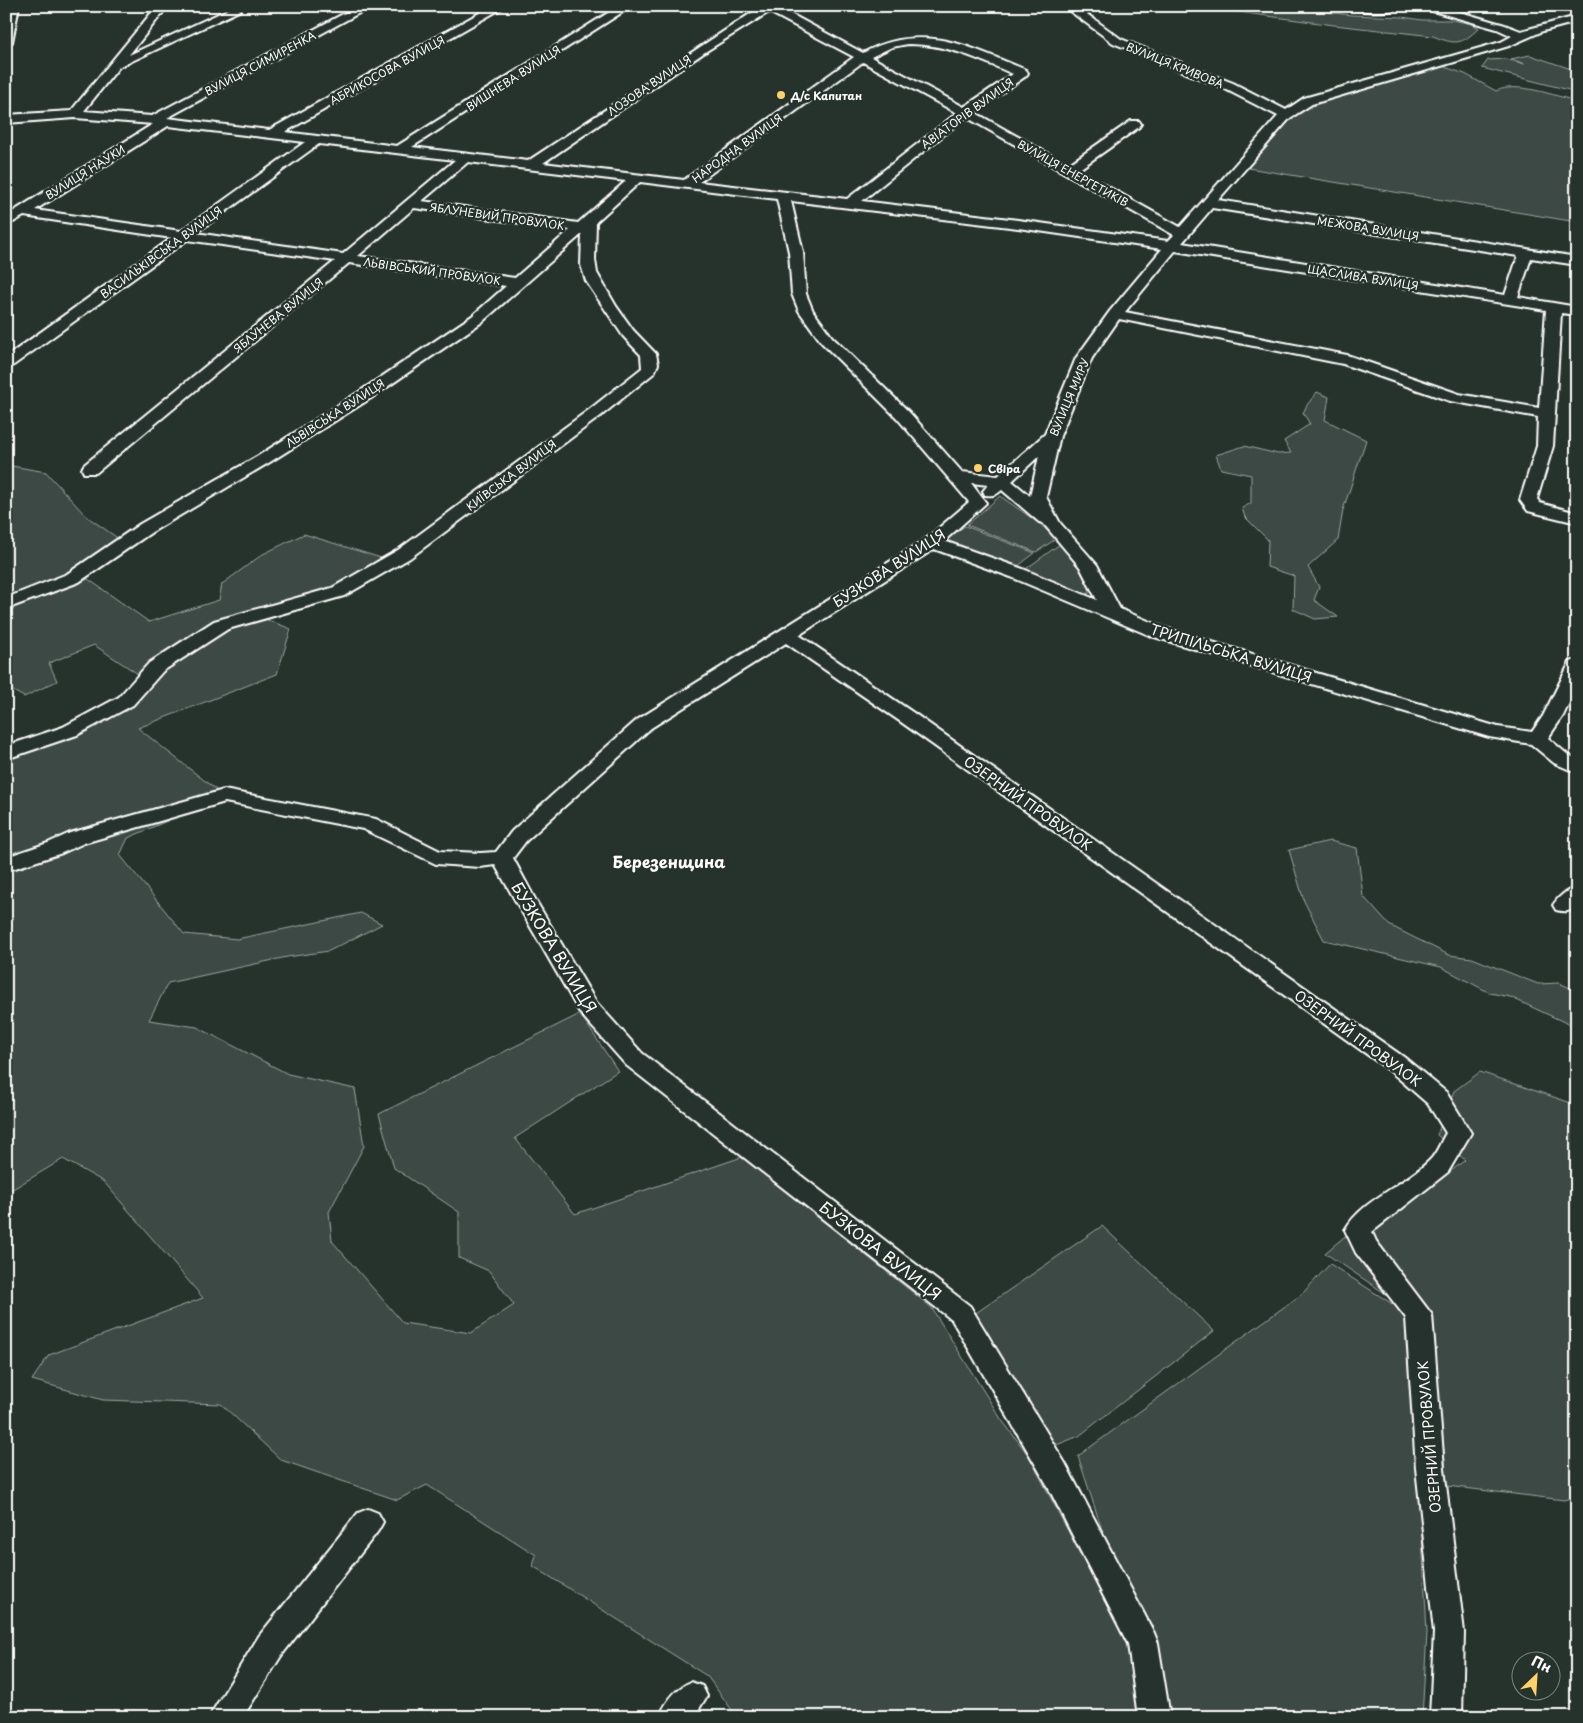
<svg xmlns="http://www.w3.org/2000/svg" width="1583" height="1723" font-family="'Playpen Sans',sans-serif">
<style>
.green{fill:#3e4944;stroke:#9ea4a2}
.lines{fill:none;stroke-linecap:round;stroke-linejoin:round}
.minor-casing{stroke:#fff;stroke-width:4}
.minor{fill:#26332d;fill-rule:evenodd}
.poi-dot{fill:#ffd166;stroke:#26332d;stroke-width:2}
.labels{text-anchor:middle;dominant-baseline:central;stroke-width:5;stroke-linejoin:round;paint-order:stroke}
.far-street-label{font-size:11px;fill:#fff;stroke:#26332d}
.far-poi-label{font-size:11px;font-weight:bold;fill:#fff;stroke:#26332d;text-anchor:start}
.street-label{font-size:14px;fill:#fff;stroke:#26332d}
.quarter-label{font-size:16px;font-weight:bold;fill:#fff;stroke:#26332d}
.near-street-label{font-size:16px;fill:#fff;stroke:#26332d}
</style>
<rect width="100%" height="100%" fill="#26332d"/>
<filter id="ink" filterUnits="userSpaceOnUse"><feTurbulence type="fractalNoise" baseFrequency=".02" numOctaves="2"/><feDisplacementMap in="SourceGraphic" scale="10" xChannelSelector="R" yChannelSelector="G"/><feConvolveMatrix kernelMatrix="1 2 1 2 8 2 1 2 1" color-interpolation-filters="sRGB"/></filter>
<g filter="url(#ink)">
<!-- green -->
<g class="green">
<path d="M 1194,6 L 1281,6 L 1351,15 L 1402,17 L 1422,20 L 1452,20 L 1472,24 L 1479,28 C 1461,45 1456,45 1433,36 L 1334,25 Z"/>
<path d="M 1530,55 L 1577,71 L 1577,92 L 1482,68 L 1488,60 L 1506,59 L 1525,64 L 1511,59 Z"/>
<path d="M 1442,66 L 1465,74 L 1496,91 C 1518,81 1554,96 1577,101 L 1577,222 L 1248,168 L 1293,117 L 1315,103 Z"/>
<path d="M 1317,392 L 1329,397 L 1325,420 L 1366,440 L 1343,510 L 1338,540 L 1308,567 L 1319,587 L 1314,600 L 1338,617 L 1315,619 L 1293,609 L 1294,576 L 1267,567 L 1268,540 L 1245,517 L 1242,508 L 1251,503 L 1251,475 L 1221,469 L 1216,455 L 1244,446 L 1278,454 L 1291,453 L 1284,441 L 1310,424 L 1303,413 L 1307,405 Z"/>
<path d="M 6,465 L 46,472 L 86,516 L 119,539 L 67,576 L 6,599 Z"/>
<path d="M 1000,496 L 1040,524 L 1056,539 L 1036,552 L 967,525 Z"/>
<path d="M 965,526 L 1035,553 L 1014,569 L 944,541 Z"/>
<path d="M 304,534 L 381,558 L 348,581 L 255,615 L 291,629 L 277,674 L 138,728 L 224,796 L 128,838 L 120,855 L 184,934 L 237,939 L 361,913 L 382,924 L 329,951 L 287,957 L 168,983 L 149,1020 L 197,1027 L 288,1074 L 355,1089 L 364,1146 L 329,1212 L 332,1241 L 403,1323 L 471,1333 L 514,1305 L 489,1271 L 459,1258 L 459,1212 L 394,1168 L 379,1114 L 580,1014 L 618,1071 L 515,1138 L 575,1214 L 742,1157 L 931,1307 L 1001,1419 L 1029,1456 L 1082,1558 L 1127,1644 L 1144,1717 L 737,1717 L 707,1676 L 533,1566 L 536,1555 L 427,1485 L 397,1500 L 281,1460 L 221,1404 L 103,1400 L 32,1380 L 49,1355 L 203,1298 L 104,1182 L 63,1159 L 6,1193 L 6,757 L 140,696 L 138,674 L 94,645 L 49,663 L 57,681 L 24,697 L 6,687 L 6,610 L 88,579 L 149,622 L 219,600 L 222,584 L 263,554 Z"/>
<path d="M 1060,544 L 1073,556 L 1091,592 L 1084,595 L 1023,571 Z"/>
<path d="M 1330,841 L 1357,848 L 1363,896 L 1389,925 L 1449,955 L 1472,958 L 1538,984 L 1559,983 L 1577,991 L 1577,1028 L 1510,997 L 1490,993 L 1441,967 L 1324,940 L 1304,901 L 1289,850 Z"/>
<path d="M 1480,1072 L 1577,1105 L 1577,1496 L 1564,1500 L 1447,1486 L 1432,1321 L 1408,1309 L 1325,1253 L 1344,1237 L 1377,1230 L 1465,1160 L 1437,1135 L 1454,1091 Z"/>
<path d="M 1102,1226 L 1214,1331 L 1079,1436 L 1049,1448 L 973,1315 Z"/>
<path d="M 1330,1264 L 1411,1316 L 1427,1633 L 1422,1717 L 1163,1717 L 1078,1456 L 1302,1294 Z"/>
</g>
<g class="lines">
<defs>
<g id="minor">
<path d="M 8,6 L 19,6 L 12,42 L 6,45 L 6,16 Z"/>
<path d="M 157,6 L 168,6 L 129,55 L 231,8 L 235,7 L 241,10 L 119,67 L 84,111 L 152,116 L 358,6 L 372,6 L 167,118 L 269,130 L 492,6 L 506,6 L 285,132 L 397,146 L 619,6 L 632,6 L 412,147 L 528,161 L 762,6 L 776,6 L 863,53 C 922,21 970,47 1026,70 L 1028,73 L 1026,76 L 974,112 L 1068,165 L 1131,121 L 1139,121 L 1141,124 L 1139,127 L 1078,170 L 1180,227 L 1278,116 L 1225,89 L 1113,43 L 1063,6 L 1076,6 L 1121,39 L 1233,83 L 1286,110 L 1304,98 L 1501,42 L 1512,36 L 1497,29 L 1422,8 L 1421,6 L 1439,6 L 1505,25 L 1521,31 L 1577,16 L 1577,22 L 1543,31 L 1509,46 L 1312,104 L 1290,118 L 1218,200 L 1577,257 L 1577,265 L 1531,258 L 1518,297 L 1577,307 L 1577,315 L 1561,313 L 1553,446 L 1537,499 L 1540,503 L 1577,513 L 1577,523 L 1528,511 L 1520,500 L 1537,446 L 1538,417 L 1450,401 L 1343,364 L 1119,319 L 1092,358 L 1060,436 L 1046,497 L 1060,523 L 1097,565 L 1120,609 L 1165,628 L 1498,727 L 1532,732 L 1543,716 L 1570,662 L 1577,660 L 1577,686 L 1563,716 L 1548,738 L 1568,755 L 1577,759 L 1577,773 L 1554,763 L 1531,744 L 1489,737 L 1151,636 L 1011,577 L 934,549 L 799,635 L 915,714 L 1405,1058 L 1446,1092 L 1471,1133 L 1448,1172 L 1372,1232 L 1376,1241 L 1432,1315 L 1444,1468 L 1464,1632 L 1462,1717 L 1430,1717 L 1434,1632 L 1416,1468 L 1406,1318 L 1356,1253 L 1345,1230 C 1362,1199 1406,1185 1430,1160 C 1437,1153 1441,1141 1446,1133 L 1428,1104 L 1389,1070 L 901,722 L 786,643 L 651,728 L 526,841 L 513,858 L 536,901 L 596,1002 L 642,1053 L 970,1306 L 1065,1463 L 1154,1633 L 1158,1643 L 1170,1717 L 1138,1717 L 1128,1644 L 1045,1481 L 952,1320 L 626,1065 L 580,1013 L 495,865 L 480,867 L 436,864 L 363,829 L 225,802 L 84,843 L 62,853 L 6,871 L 6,857 L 48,843 L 70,833 L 224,790 L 376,819 L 440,851 L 480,853 L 496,852 L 512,831 L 637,720 L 926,539 L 969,502 L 897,418 L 822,343 L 799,311 L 792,294 L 789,252 L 777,199 L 640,182 L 596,222 L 595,260 L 597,273 L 616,306 L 633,330 L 656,354 L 658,364 L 654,373 L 602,415 L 410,558 L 344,596 L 228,629 L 163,671 L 133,705 L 77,735 L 6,759 L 6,746 L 63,727 L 119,697 L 149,663 L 214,621 L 332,588 L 398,550 L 590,409 L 642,368 L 641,355 L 623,336 L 586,281 L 581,265 L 582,234 L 482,322 L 371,398 L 270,462 L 152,532 L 79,582 L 6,609 L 6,598 L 67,574 L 140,524 L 258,456 L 359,392 L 472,316 L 506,286 L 349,263 L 96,473 L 84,473 L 82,469 L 84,465 L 335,261 L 187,240 L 11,367 L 6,369 L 6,357 L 172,238 L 24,216 L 6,226 L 6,216 L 153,124 L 75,118 L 6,123 L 6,115 L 71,111 ZM 769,12 L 854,57 L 684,180 L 543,163 L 708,50 ZM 908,44 C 946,44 979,59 1013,74 L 964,107 L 871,57 L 892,47 ZM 863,62 L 957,113 L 847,199 L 699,182 ZM 966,117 L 1174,235 L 1168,241 L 1018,220 L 862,201 ZM 168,126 L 305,142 L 181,231 L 35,210 ZM 319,144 L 455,160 L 343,254 L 196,233 ZM 468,162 L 626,181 L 578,223 L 422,201 ZM 791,201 L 1018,228 L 1162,249 L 1110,311 L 1076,358 L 1045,434 L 998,476 L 962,472 L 909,412 L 832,337 L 813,311 L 806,294 L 803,252 ZM 414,208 L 570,230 L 515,278 L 358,256 ZM 1212,208 L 1518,256 L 1505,295 L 1182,243 ZM 1175,251 L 1546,310 L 1539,408 L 1459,394 L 1347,355 L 1125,312 ZM 1039,456 L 1030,496 L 1012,481 ZM 971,483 L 988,485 L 983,491 L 985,495 C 993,496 996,495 1002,490 L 1039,522 L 1043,523 L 1080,567 L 1097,600 L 1023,569 L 944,541 L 986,503 Z"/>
<path d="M 1350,6 L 1402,6 C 1394,13 1358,13 1350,6 Z"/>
<path d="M 1577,887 L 1577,906 C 1570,912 1565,912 1556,910 L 1553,905 C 1559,896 1567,890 1577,887 Z"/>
<path d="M 368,1509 L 378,1513 L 383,1522 L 378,1531 L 281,1656 L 243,1717 L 209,1717 L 259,1636 L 358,1513 Z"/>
<path d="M 691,1682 L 702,1686 L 707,1696 L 694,1717 L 659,1717 C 666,1702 675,1688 691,1682 Z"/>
</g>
</defs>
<!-- minor casing -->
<use href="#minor" class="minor-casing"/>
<!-- minor -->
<use href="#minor" class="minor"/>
</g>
</g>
<!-- markers -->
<g class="poi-dot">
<circle cx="781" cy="95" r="5"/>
<circle cx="978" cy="468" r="5"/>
</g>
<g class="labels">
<!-- far-street labels -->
<g class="far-street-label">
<text transform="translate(260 63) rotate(-28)">ВУЛИЦЯ СИМИРЕНКА</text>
<text transform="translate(1175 65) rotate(22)">ВУЛИЦЯ КРИВОВА</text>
<text transform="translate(387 70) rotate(-29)">АБРИКОСОВА ВУЛИЦЯ</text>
<text transform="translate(513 78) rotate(-33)">ВИШНЕВА ВУЛИЦЯ</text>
<text transform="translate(649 85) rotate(-34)">ЛОЗОВА ВУЛИЦЯ</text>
<text transform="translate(967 113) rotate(-36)">АВІАТОРІВ ВУЛИЦЯ</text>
<text transform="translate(737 148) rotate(-36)">НАРОДНА ВУЛИЦЯ</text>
<text transform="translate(85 172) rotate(-32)">ВУЛИЦЯ НАУКИ</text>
<text transform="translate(1073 173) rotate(29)">ВУЛИЦЯ ЕНЕРГЕТИКІВ</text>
<text transform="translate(497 216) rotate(8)">ЯБЛУНЕВИЙ ПРОВУЛОК</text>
<text transform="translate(1368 228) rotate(9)">МЕЖОВА ВУЛИЦЯ</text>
<text transform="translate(161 252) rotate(-36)">ВАСИЛЬКІВСЬКА ВУЛИЦЯ</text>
<text transform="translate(432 271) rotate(8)">ЛЬВІВСЬКИЙ ПРОВУЛОК</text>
<text transform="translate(1363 277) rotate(9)">ЩАСЛИВА ВУЛИЦЯ</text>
<text transform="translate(278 315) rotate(-39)">ЯБЛУНЕВА ВУЛИЦЯ</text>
<text transform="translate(1069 397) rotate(-67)">ВУЛИЦЯ МИРУ</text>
<text transform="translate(335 413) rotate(-33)">ЛЬВІВСЬКА ВУЛИЦЯ</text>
<text transform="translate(511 475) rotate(-37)">КИЇВСЬКА ВУЛИЦЯ</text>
</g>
<!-- far-poi labels -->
<g class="far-poi-label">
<text x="791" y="95">Д/с Капитан</text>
<text x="988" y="468">Свіра</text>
</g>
<!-- street labels -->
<g class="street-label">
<text transform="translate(889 568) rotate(-33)">БУЗКОВА ВУЛИЦЯ</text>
<text transform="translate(1231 653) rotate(17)">ТРИПІЛЬСЬКА ВУЛИЦЯ</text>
<text transform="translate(1028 803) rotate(35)">ОЗЕРНИЙ ПРОВУЛОК</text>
<text transform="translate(1358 1038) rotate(36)">ОЗЕРНИЙ ПРОВУЛОК</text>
<text transform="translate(1429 1437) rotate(-95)">ОЗЕРНИЙ ПРОВУЛОК</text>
</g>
<!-- quarter labels -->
<g class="quarter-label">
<text x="669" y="861">Березенщина</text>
</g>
<!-- near-street labels -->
<g class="near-street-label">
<text transform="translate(555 947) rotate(59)">БУЗКОВА ВУЛИЦЯ</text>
<text transform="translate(881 1250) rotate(38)">БУЗКОВА ВУЛИЦЯ</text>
</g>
</g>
<!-- margin -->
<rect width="1583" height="1723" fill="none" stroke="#26332d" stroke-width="25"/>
<rect x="12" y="12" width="1558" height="1698" fill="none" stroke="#fff" stroke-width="2" filter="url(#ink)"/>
<!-- north arrow -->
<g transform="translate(1536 1676) rotate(25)"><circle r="24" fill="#26332d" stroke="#7d8581"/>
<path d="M0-4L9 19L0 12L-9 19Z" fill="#ffd166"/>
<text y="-8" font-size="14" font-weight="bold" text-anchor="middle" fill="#ffffff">Пн</text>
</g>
</svg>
